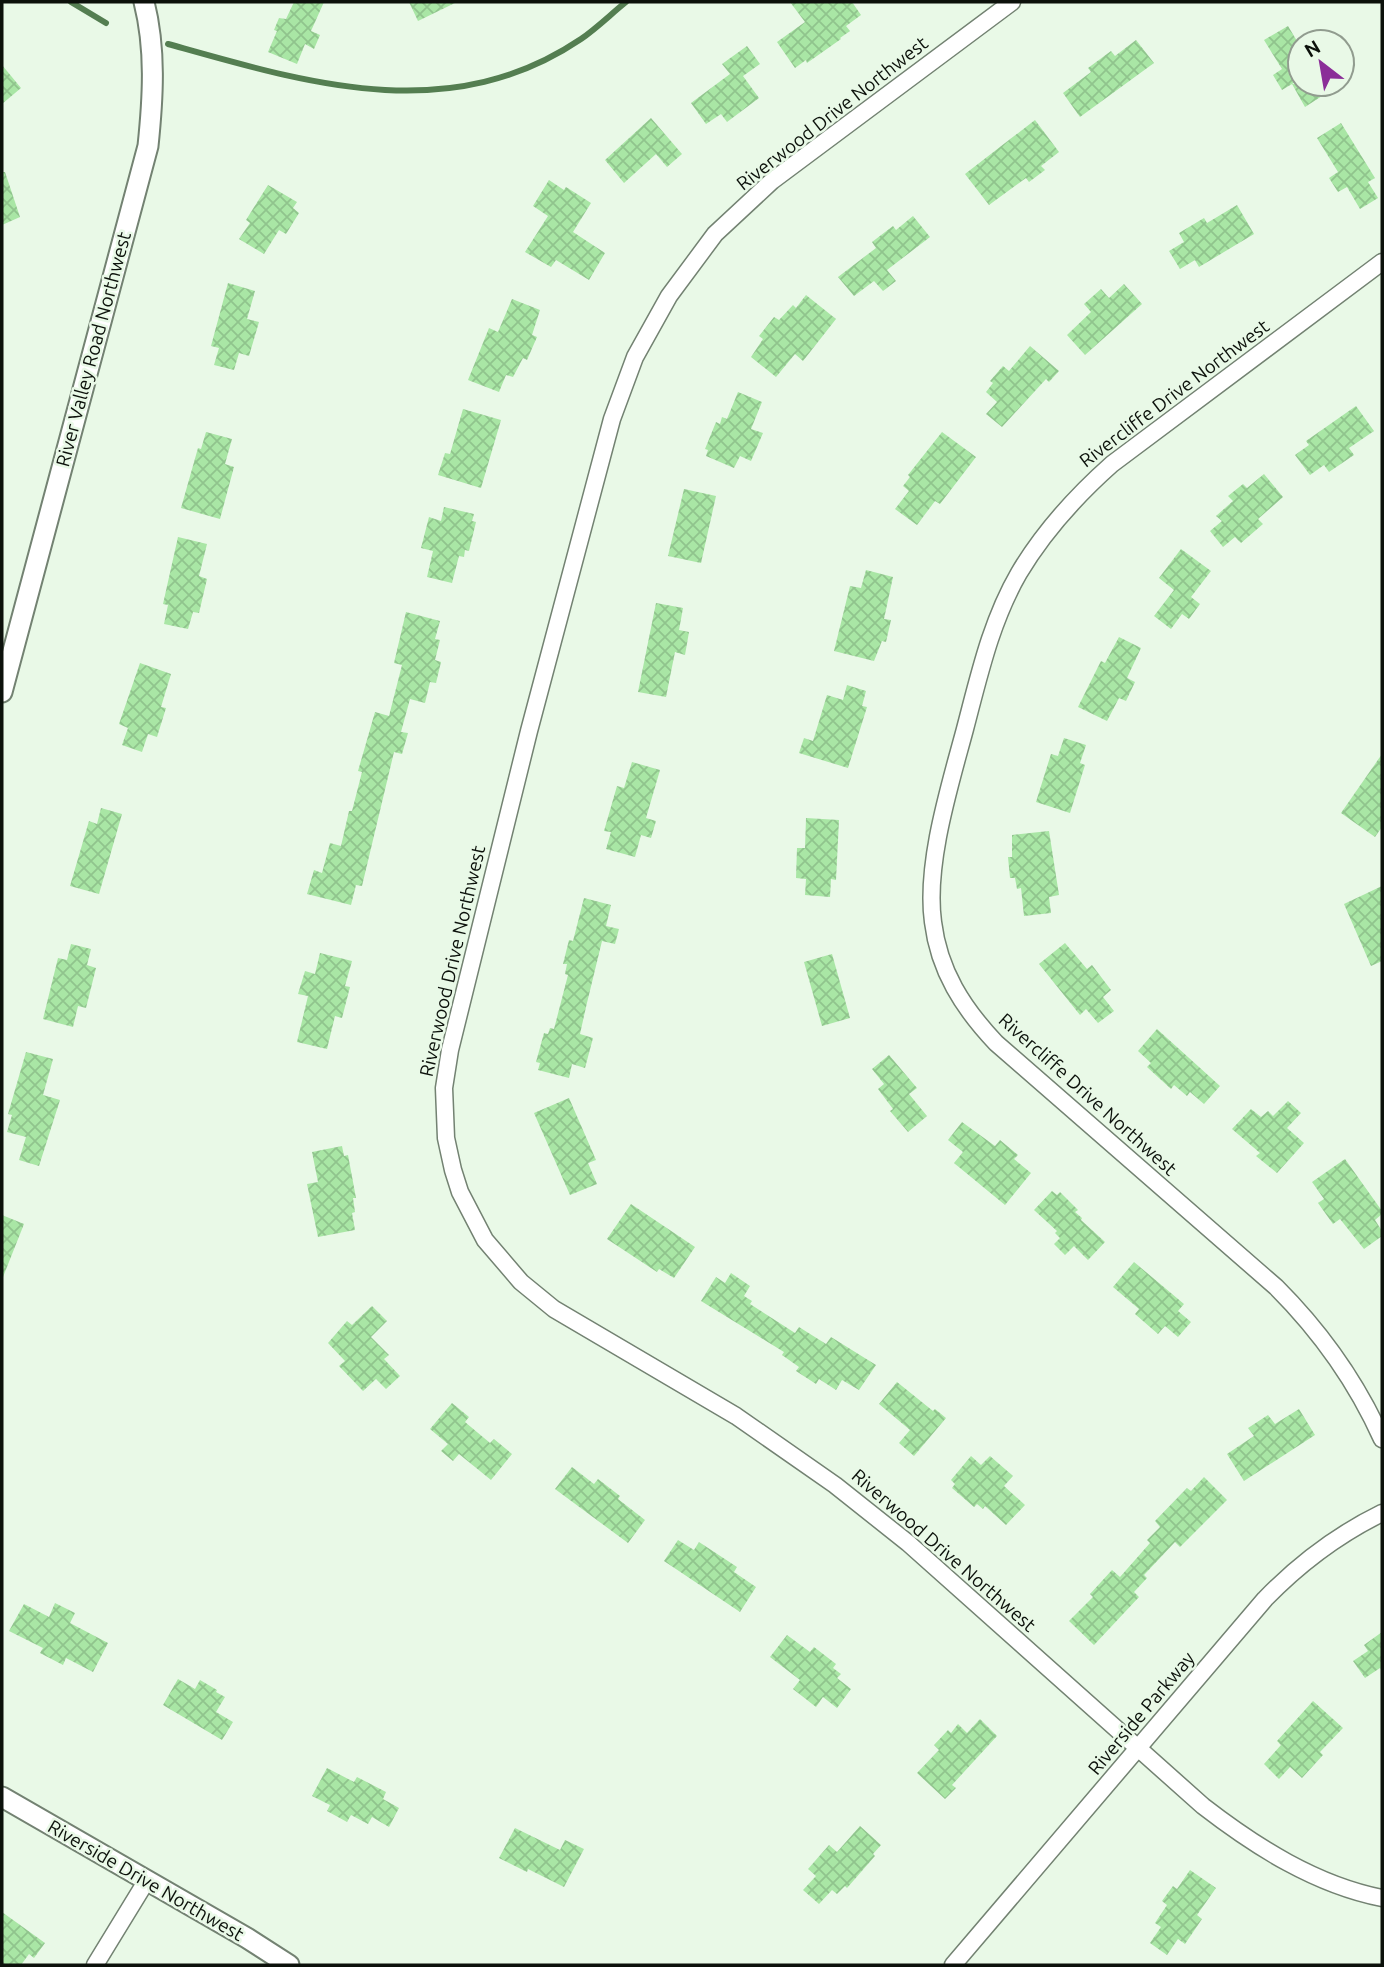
<svg xmlns="http://www.w3.org/2000/svg" width="1384" height="1967" font-family="Ubuntu,sans-serif">
<style>
.lines{fill:none;stroke-linecap:round;stroke-linejoin:round}
.stream{stroke:#547e51;stroke-width:6}
.building{fill:url(#building-cross-hatch)}
.minor-casing{stroke:#738272;stroke-width:19}
.tertiary-casing{stroke:#738272;stroke-width:23}
.minor{stroke:#fff;stroke-width:16}
.tertiary{stroke:#fff;stroke-width:19}
.labels{text-anchor:middle;dominant-baseline:central;stroke-width:5;stroke-linejoin:round;paint-order:stroke}
.street-label{font-size:19px;fill:#0c110b;stroke:#e9f9e7}
</style>
<defs>
<pattern id="building-cross-hatch" width="8" height="8" patternUnits="userSpaceOnUse" patternTransform="scale(1.75)"><rect width="8" height="8" fill="#a9e6a5"/><path d="M0 0l8 8M0 8l8-8" fill="none" stroke="#90c48d"/></pattern>
</defs>
<rect width="100%" height="100%" fill="#e9f9e7"/>
<g class="lines">
<!-- stream -->
<g class="stream">
<path d="M 71,2 L 106,23"/>
<path d="M 168,44 C 307,83 449,128 581,39 C 597,28 611,14 626,2"/>
</g>
</g>
<!-- building -->
<g class="building">
<path d="M 294,2 L 324,2 L 311,31 L 320,35 L 314,49 L 305,44 L 297,64 L 268,52 L 277,31 L 274,30 L 279,18 L 286,19 Z"/>
<path d="M 409,2 L 457,2 L 418,21 Z"/>
<path d="M 790,2 L 852,2 L 861,15 L 846,26 L 850,31 L 840,38 L 841,39 L 807,63 L 806,60 L 795,68 L 777,42 L 805,22 Z"/>
<path d="M 1288,26 L 1300,46 L 1300,79 L 1292,84 L 1315,84 L 1322,96 L 1305,107 L 1292,84 L 1282,90 L 1273,75 L 1282,69 L 1264,40 Z"/>
<path d="M 1136,40 L 1154,63 L 1080,117 L 1063,93 L 1091,72 L 1088,68 L 1111,51 L 1115,56 Z"/>
<path d="M 747,46 L 760,64 L 743,76 L 759,98 L 727,122 L 721,114 L 706,124 L 691,103 L 730,74 L 722,64 Z"/>
<path d="M 2,65 L 21,88 L 2,104 Z"/>
<path d="M 651,118 L 682,154 L 667,167 L 656,154 L 624,183 L 605,160 Z"/>
<path d="M 1035,120 L 1059,152 L 1041,166 L 1045,170 L 1029,182 L 1026,178 L 989,205 L 965,174 Z"/>
<path d="M 1341,123 L 1375,178 L 1368,182 L 1378,198 L 1360,209 L 1347,187 L 1338,192 L 1329,178 L 1338,172 L 1317,138 Z"/>
<path d="M 2,172 L 5,172 L 20,217 L 2,225 Z"/>
<path d="M 549,180 L 564,190 L 566,187 L 591,203 L 573,232 L 605,253 L 589,280 L 556,260 L 551,267 L 525,252 L 548,216 L 533,206 Z"/>
<path d="M 268,185 L 297,202 L 293,208 L 299,213 L 286,234 L 279,230 L 264,254 L 239,239 L 250,223 L 246,220 Z"/>
<path d="M 1237,205 L 1254,234 L 1199,267 L 1195,260 L 1180,269 L 1169,251 L 1184,242 L 1179,233 L 1204,218 L 1207,223 Z"/>
<path d="M 913,216 L 930,237 L 887,270 L 896,281 L 883,291 L 874,281 L 854,296 L 838,277 L 876,248 L 872,242 L 893,226 L 896,230 Z"/>
<path d="M 228,283 L 255,291 L 247,319 L 259,322 L 249,356 L 239,353 L 234,370 L 214,365 L 219,348 L 211,346 Z"/>
<path d="M 1124,284 L 1142,304 L 1085,355 L 1067,335 L 1091,312 L 1084,304 L 1101,289 L 1109,298 Z"/>
<path d="M 806,295 L 836,319 L 803,361 L 795,354 L 776,377 L 751,357 L 763,339 L 759,336 L 774,317 L 779,320 L 793,305 L 796,308 Z"/>
<path d="M 512,299 L 540,310 L 532,335 L 537,337 L 527,360 L 523,358 L 513,377 L 506,375 L 499,392 L 468,380 L 489,328 L 498,332 Z"/>
<path d="M 1030,346 L 1059,371 L 1049,382 L 1046,379 L 1002,427 L 986,414 L 997,402 L 986,392 L 993,383 L 990,381 L 1003,366 L 1009,371 Z"/>
<path d="M 738,392 L 762,402 L 751,429 L 763,433 L 751,461 L 740,456 L 734,468 L 706,456 L 708,450 L 705,449 L 716,422 L 720,424 L 722,417 L 727,419 Z"/>
<path d="M 1356,406 L 1374,431 L 1349,448 L 1354,455 L 1329,472 L 1324,465 L 1310,475 L 1295,455 L 1309,445 L 1306,441 Z"/>
<path d="M 463,409 L 501,420 L 481,488 L 438,475 L 445,453 L 450,454 Z"/>
<path d="M 206,432 L 232,439 L 225,464 L 234,467 L 220,519 L 181,508 L 198,448 L 201,449 Z"/>
<path d="M 942,432 L 976,457 L 940,504 L 935,501 L 917,525 L 895,509 L 909,491 L 903,486 L 910,477 L 908,475 Z"/>
<path d="M 1264,474 L 1283,497 L 1258,519 L 1263,524 L 1241,543 L 1235,537 L 1223,547 L 1210,531 L 1222,521 L 1216,516 L 1233,501 L 1228,496 L 1243,484 L 1247,488 Z"/>
<path d="M 684,489 L 716,496 L 701,563 L 668,556 Z"/>
<path d="M 444,507 L 474,514 L 472,521 L 476,522 L 469,551 L 465,550 L 464,557 L 459,556 L 452,583 L 427,577 L 433,551 L 421,548 L 429,517 L 441,521 Z"/>
<path d="M 178,537 L 207,544 L 199,576 L 207,579 L 199,613 L 193,612 L 188,629 L 164,624 L 168,605 L 163,604 Z"/>
<path d="M 1181,549 L 1211,571 L 1191,597 L 1200,604 L 1189,619 L 1182,614 L 1171,629 L 1154,616 L 1174,590 L 1159,578 Z"/>
<path d="M 866,570 L 893,577 L 884,619 L 891,620 L 886,642 L 882,641 L 874,661 L 834,651 L 850,586 L 861,588 Z"/>
<path d="M 656,603 L 683,608 L 679,630 L 689,632 L 685,655 L 675,652 L 666,697 L 638,692 Z"/>
<path d="M 406,612 L 440,621 L 435,639 L 440,640 L 435,660 L 441,662 L 436,683 L 430,682 L 425,703 L 410,699 L 401,732 L 408,733 L 402,754 L 394,752 L 362,886 L 356,885 L 351,905 L 307,894 L 314,870 L 322,873 L 330,843 L 341,846 L 349,811 L 352,811 L 362,772 L 358,771 L 375,712 L 389,716 L 402,665 L 394,663 Z"/>
<path d="M 1119,637 L 1141,648 L 1127,678 L 1135,682 L 1126,701 L 1119,698 L 1107,721 L 1078,707 L 1101,661 L 1105,663 Z"/>
<path d="M 140,663 L 171,674 L 161,707 L 166,708 L 157,737 L 148,734 L 142,752 L 122,745 L 128,728 L 119,724 Z"/>
<path d="M 847,685 L 866,691 L 862,706 L 867,707 L 848,768 L 799,753 L 804,738 L 813,741 L 827,695 L 843,700 Z"/>
<path d="M 1064,738 L 1086,745 L 1080,763 L 1085,765 L 1070,813 L 1036,802 L 1051,754 L 1058,756 Z"/>
<path d="M 1382,754 L 1382,827 L 1375,837 L 1341,813 Z"/>
<path d="M 632,762 L 660,770 L 646,818 L 656,821 L 651,838 L 641,835 L 635,857 L 606,849 L 611,832 L 604,831 L 617,786 L 624,788 Z"/>
<path d="M 101,808 L 122,814 L 99,894 L 70,886 L 89,821 L 97,824 Z"/>
<path d="M 806,818 L 839,820 L 836,880 L 831,879 L 830,897 L 805,895 L 806,879 L 796,878 L 797,848 L 805,848 Z"/>
<path d="M 1049,831 L 1059,895 L 1049,897 L 1051,913 L 1024,916 L 1021,888 L 1017,889 L 1015,878 L 1010,878 L 1008,857 L 1012,857 L 1012,835 Z"/>
<path d="M 1382,886 L 1382,961 L 1371,966 L 1344,904 Z"/>
<path d="M 584,898 L 611,905 L 606,926 L 619,929 L 615,944 L 602,941 L 586,1007 L 580,1034 L 593,1038 L 585,1068 L 572,1064 L 569,1078 L 538,1070 L 540,1063 L 536,1062 L 544,1033 L 548,1034 L 550,1028 L 554,1029 L 568,975 L 565,974 L 567,964 L 563,964 L 569,940 L 573,941 Z"/>
<path d="M 1065,943 L 1087,969 L 1092,965 L 1111,990 L 1103,997 L 1114,1011 L 1098,1023 L 1086,1009 L 1080,1015 L 1039,964 Z"/>
<path d="M 71,944 L 91,949 L 87,965 L 96,968 L 86,1008 L 78,1006 L 73,1027 L 43,1019 L 58,958 L 67,960 Z"/>
<path d="M 320,953 L 352,961 L 345,986 L 350,987 L 342,1018 L 335,1016 L 327,1049 L 297,1042 L 308,996 L 298,994 L 305,971 L 315,974 Z"/>
<path d="M 832,954 L 850,1018 L 822,1026 L 804,962 Z"/>
<path d="M 1157,1029 L 1220,1086 L 1204,1104 L 1190,1092 L 1187,1096 L 1174,1085 L 1171,1089 L 1147,1067 L 1151,1063 L 1138,1051 Z"/>
<path d="M 26,1052 L 53,1059 L 43,1095 L 60,1100 L 39,1166 L 19,1160 L 26,1137 L 7,1132 L 12,1115 L 8,1114 Z"/>
<path d="M 889,1055 L 917,1088 L 909,1094 L 927,1116 L 908,1132 L 890,1111 L 893,1109 L 878,1089 L 884,1084 L 872,1069 Z"/>
<path d="M 569,1098 L 596,1160 L 588,1163 L 597,1184 L 570,1195 L 534,1113 Z"/>
<path d="M 1288,1101 L 1301,1113 L 1287,1128 L 1304,1143 L 1277,1173 L 1256,1156 L 1260,1153 L 1232,1129 L 1251,1109 L 1261,1117 L 1268,1111 L 1273,1116 Z"/>
<path d="M 962,1122 L 995,1146 L 1000,1140 L 1018,1155 L 1014,1159 L 1031,1173 L 1005,1205 L 954,1163 L 963,1152 L 948,1140 Z"/>
<path d="M 342,1146 L 344,1156 L 348,1155 L 356,1198 L 353,1198 L 355,1212 L 352,1213 L 355,1230 L 318,1237 L 307,1184 L 318,1182 L 312,1152 Z"/>
<path d="M 1345,1159 L 1382,1211 L 1382,1214 L 1375,1220 L 1382,1231 L 1382,1236 L 1364,1249 L 1340,1219 L 1333,1224 L 1318,1203 L 1324,1199 L 1312,1182 Z"/>
<path d="M 1052,1191 L 1057,1195 L 1060,1192 L 1078,1210 L 1075,1212 L 1082,1218 L 1081,1220 L 1105,1242 L 1088,1260 L 1074,1246 L 1065,1255 L 1054,1244 L 1060,1238 L 1055,1233 L 1057,1231 L 1034,1210 Z"/>
<path d="M 631,1204 L 695,1247 L 674,1278 L 659,1269 L 657,1272 L 607,1239 Z"/>
<path d="M 2,1215 L 24,1224 L 3,1277 L 2,1277 Z"/>
<path d="M 1134,1262 L 1184,1304 L 1178,1311 L 1191,1322 L 1178,1337 L 1165,1326 L 1158,1334 L 1135,1314 L 1139,1309 L 1113,1287 Z"/>
<path d="M 731,1273 L 750,1286 L 744,1296 L 752,1301 L 750,1304 L 795,1333 L 799,1327 L 826,1344 L 831,1337 L 876,1365 L 859,1390 L 842,1380 L 836,1390 L 819,1379 L 816,1384 L 796,1371 L 799,1367 L 782,1355 L 784,1352 L 701,1301 L 716,1277 L 725,1283 Z"/>
<path d="M 372,1306 L 387,1321 L 371,1337 L 389,1355 L 384,1359 L 400,1376 L 386,1389 L 376,1379 L 363,1391 L 339,1366 L 345,1361 L 328,1343 L 347,1321 L 352,1325 Z"/>
<path d="M 897,1382 L 933,1411 L 935,1409 L 946,1418 L 914,1456 L 899,1443 L 910,1430 L 879,1404 Z"/>
<path d="M 452,1403 L 469,1417 L 465,1422 L 490,1443 L 494,1439 L 512,1454 L 491,1480 L 459,1454 L 453,1461 L 441,1451 L 448,1444 L 430,1429 Z"/>
<path d="M 1299,1409 L 1315,1435 L 1244,1481 L 1227,1454 L 1254,1436 L 1248,1428 L 1268,1415 L 1275,1424 Z"/>
<path d="M 971,1456 L 981,1465 L 990,1456 L 1013,1476 L 1004,1486 L 1025,1505 L 1006,1525 L 985,1506 L 983,1509 L 977,1504 L 974,1507 L 952,1488 L 955,1484 L 951,1480 Z"/>
<path d="M 572,1467 L 594,1484 L 598,1479 L 620,1496 L 618,1499 L 645,1520 L 628,1543 L 555,1489 Z"/>
<path d="M 1204,1477 L 1227,1500 L 1180,1547 L 1175,1542 L 1144,1575 L 1147,1578 L 1134,1592 L 1139,1597 L 1094,1645 L 1069,1621 L 1093,1597 L 1090,1594 L 1112,1570 L 1120,1577 L 1150,1543 L 1147,1540 L 1160,1527 L 1155,1521 L 1187,1488 L 1191,1491 Z"/>
<path d="M 678,1540 L 694,1550 L 699,1542 L 737,1567 L 734,1572 L 756,1587 L 740,1612 L 664,1561 Z"/>
<path d="M 55,1603 L 75,1613 L 70,1623 L 108,1643 L 93,1672 L 66,1658 L 63,1665 L 40,1653 L 43,1648 L 9,1631 L 24,1604 L 49,1617 Z"/>
<path d="M 1382,1632 L 1382,1671 L 1380,1668 L 1365,1678 L 1353,1661 L 1368,1651 L 1364,1645 Z"/>
<path d="M 787,1635 L 810,1652 L 814,1647 L 836,1664 L 833,1668 L 841,1674 L 837,1678 L 851,1689 L 837,1708 L 823,1697 L 816,1707 L 793,1689 L 800,1680 L 770,1657 Z"/>
<path d="M 178,1679 L 195,1689 L 200,1680 L 217,1690 L 216,1692 L 225,1697 L 216,1712 L 233,1722 L 222,1740 L 163,1705 Z"/>
<path d="M 1313,1701 L 1343,1728 L 1320,1752 L 1323,1755 L 1302,1778 L 1290,1767 L 1279,1779 L 1264,1764 L 1281,1745 L 1277,1741 Z"/>
<path d="M 980,1719 L 997,1736 L 952,1785 L 956,1788 L 945,1799 L 917,1773 L 939,1750 L 934,1745 L 948,1730 L 951,1733 L 958,1724 L 967,1733 Z"/>
<path d="M 327,1768 L 354,1782 L 357,1777 L 386,1792 L 383,1799 L 399,1808 L 389,1827 L 372,1817 L 368,1824 L 351,1815 L 347,1822 L 327,1811 L 330,1805 L 312,1796 Z"/>
<path d="M 860,1826 L 881,1845 L 873,1854 L 875,1856 L 847,1888 L 845,1886 L 837,1894 L 832,1890 L 819,1904 L 803,1890 L 816,1876 L 808,1869 L 829,1845 L 837,1852 Z"/>
<path d="M 515,1828 L 560,1850 L 565,1840 L 584,1849 L 564,1887 L 528,1869 L 527,1872 L 499,1858 Z"/>
<path d="M 1190,1870 L 1216,1888 L 1197,1915 L 1202,1919 L 1185,1944 L 1178,1939 L 1167,1955 L 1150,1943 L 1161,1927 L 1155,1923 L 1167,1905 L 1162,1901 L 1173,1886 L 1177,1889 Z"/>
<path d="M 2,1912 L 45,1943 L 34,1958 L 29,1954 L 21,1965 L 2,1965 Z"/>
</g>
<g class="lines">
<defs>
<g id="minor">
<path d="M 1012,2 L 772,181 L 715,234 L 669,296 L 635,357 L 612,419 L 529,731 L 450,1050 L 444,1088 L 446,1138 L 453,1170 L 460,1192 L 485,1240 L 521,1282 L 554,1309 L 736,1416 L 835,1485 L 908,1543 L 1203,1806 C 1256,1847 1316,1885 1382,1898"/>
<path d="M 1382,262 L 1112,464 C 1076,496 1044,531 1019,573 C 991,621 979,676 965,729 C 950,785 925,864 933,922 C 939,971 963,1008 996,1043 L 1276,1287 C 1321,1332 1356,1381 1382,1439"/>
<path d="M 95,1965 L 147,1880"/>
<path d="M 953,1965 L 1265,1599 C 1300,1563 1337,1535 1382,1513"/>
</g>
<g id="tertiary">
<path d="M 2,692 L 148,146 C 153,98 156,49 144,2"/>
<path d="M 2,1797 L 247,1938 L 289,1965"/>
</g>
</defs>
<!-- minor casing -->
<use href="#minor" class="minor-casing"/>
<!-- tertiary casing -->
<use href="#tertiary" class="tertiary-casing"/>
<!-- minor -->
<use href="#minor" class="minor"/>
<!-- tertiary -->
<use href="#tertiary" class="tertiary"/>
</g>
<g class="labels">
<!-- street labels -->
<g class="street-label">
<text transform="translate(832 113) rotate(-38)">Riverwood Drive Northwest</text>
<text transform="translate(93 349) rotate(-75)">River Valley Road Northwest</text>
<text transform="translate(1174 393) rotate(-37)">Rivercliffe Drive Northwest</text>
<text transform="translate(452 961) rotate(-77)">Riverwood Drive Northwest</text>
<text transform="translate(1088 1094) rotate(42)">Rivercliffe Drive Northwest</text>
<text transform="translate(944 1550) rotate(41)">Riverwood Drive Northwest</text>
<text transform="translate(1141 1713) rotate(-50)">Riverside Parkway</text>
<text transform="translate(146 1880) rotate(30)">Riverside Drive Northwest</text>
</g>
</g>
<!-- border -->
<rect width="1384" height="1967" fill="none" stroke="#0c110b" stroke-width="7"/>
<!-- north arrow -->
<g transform="translate(1321 63) rotate(329)"><circle r="33" fill="#e9f9e7" stroke="#919c8f" stroke-width="2"/>
<path d="M0-5L12 26L0 18L-12 26Z" fill="#8b2e98"/>
<text y="-10" font-size="19" font-weight="bold" text-anchor="middle" fill="#0c110b">N</text>
</g>
</svg>
